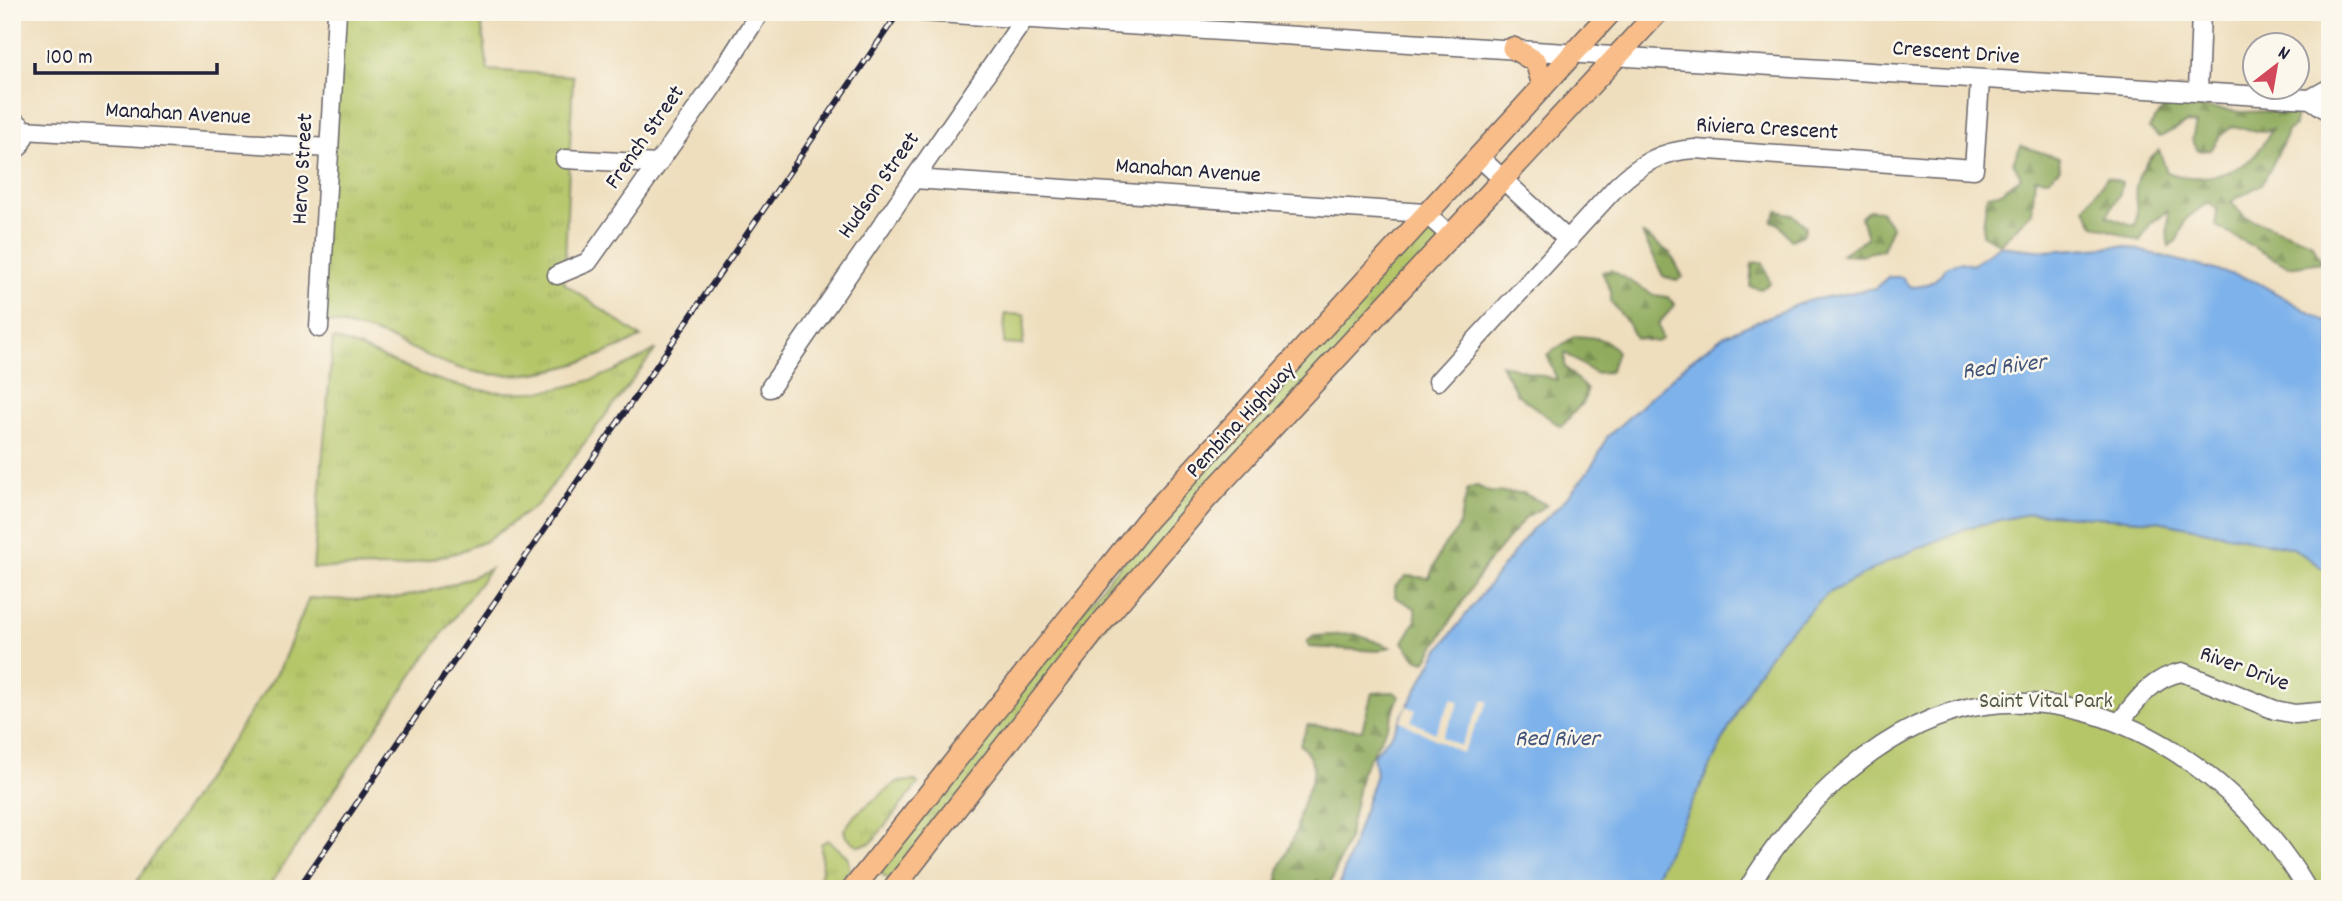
<svg xmlns="http://www.w3.org/2000/svg" width="2342" height="901" font-family="Dekko,sans-serif">
<style>
.grass{fill:url(#grass-tufts);stroke:#6c7452;stroke-width:2}
.forest{fill:url(#forest-firs);stroke:#59664c;stroke-width:2}
.green{fill:#b5c669;stroke:#6c7452;stroke-width:2}
.water{fill:#7eb2eb;stroke:#506a93;stroke-width:2}
.pier{fill:#eedebd}
.lines{fill:none;stroke-linecap:round;stroke-linejoin:round}
.minor-casing{stroke:#696468;stroke-width:21}
.major-casing{stroke:#696468;stroke-width:24}
.minor{stroke:#fff;stroke-width:18}
.major{stroke:#f8bd88;stroke-width:21}
.rail-casing{stroke:#22223b;stroke-width:6}
.rail{stroke:#fbf7ec;stroke-width:3.5;stroke-dasharray:10;stroke-linecap:butt}
.labels{text-anchor:middle;dominant-baseline:central;stroke-width:5;stroke-linejoin:round;paint-order:stroke}
.street-label{font-size:23px;fill:#22223b;stroke:#fbf7ec}
.park-label{font-size:23px;fill:#555b4b;stroke:#fbf7ec}
.water-label{font-size:24px;font-style:italic;fill:#425479;stroke:#fbf7ec}
</style>
<defs>
<pattern id="grass-tufts" width="24" height="20" patternUnits="userSpaceOnUse" patternTransform="scale(1.75)"><rect width="24" height="20" fill="#b5c669"/><path d="M3 7l-1-3M5 7V3M7 7l1-3M15 17l-1-3M17 17v-4M19 17l1-3" fill="none" stroke="#9baa5c"/></pattern>
<pattern id="forest-firs" width="22" height="20" patternUnits="userSpaceOnUse" patternTransform="scale(1.75)"><rect width="22" height="20" fill="#90ab5d"/><path d="M5 1l3.5 6h-7zM16 11l3.5 6h-7z" fill="#758b4e"/></pattern>
</defs>
<rect width="100%" height="100%" fill="#fbf7ec"/>
<filter id="ink" filterUnits="userSpaceOnUse"><feTurbulence type="fractalNoise" baseFrequency=".0143" numOctaves="2"/><feDisplacementMap in="SourceGraphic" scale="14" xChannelSelector="R" yChannelSelector="G"/><feConvolveMatrix kernelMatrix="1 2 1 2 8 2 1 2 1" color-interpolation-filters="sRGB"/></filter>
<filter id="wash" filterUnits="userSpaceOnUse"><feTurbulence type="fractalNoise" baseFrequency=".00686" numOctaves="4" result="noise"/><feDisplacementMap in="SourceGraphic" scale="28" xChannelSelector="R" yChannelSelector="G"/><feGaussianBlur stdDeviation="1.57" result="paint"/><feColorMatrix in="noise" values="0 0 0 0 0 0 0 0 0 0 0 0 0 0 0 0 0 1.4 0 .05"/><feComposite in="paint" operator="in"/></filter>
<g filter="url(#wash)">
<rect width="100%" height="100%" fill="#eedebd"/>
<!-- grass -->
<g class="grass">
<path d="M 337,12 L 480,12 L 488,70 L 573,76 L 564,283 L 641,337 C 586,365 517,387 456,367 C 428,358 404,343 377,334 C 358,327 339,324 320,321 Z"/>
<path d="M 1424,213 L 1450,235 L 1208,497 L 896,885 L 871,865 L 946,767 Z"/>
<path d="M 333,339 C 366,347 395,365 427,376 C 509,406 583,394 656,349 L 538,504 L 488,540 L 456,553 L 396,567 L 313,568 Z"/>
<path d="M 490,569 L 418,667 L 267,889 L 132,889 L 280,668 L 309,598 C 382,603 422,600 490,569 Z"/>
<path d="M 916,781 L 918,784 L 871,843 L 859,846 L 846,837 L 844,830 L 856,814 L 897,782 Z"/>
<path d="M 828,840 L 847,856 L 850,869 L 835,889 L 815,889 L 822,871 L 821,844 Z"/>
</g>
<!-- forest -->
<g class="forest">
<path d="M 2186,105 L 2242,112 L 2289,111 L 2295,115 L 2295,126 L 2287,131 C 2285,140 2266,180 2260,185 C 2251,191 2240,195 2231,202 L 2245,217 L 2311,242 L 2322,262 L 2289,267 L 2216,226 L 2217,209 L 2208,202 L 2186,219 L 2177,240 L 2169,246 C 2165,233 2170,224 2167,211 L 2150,224 L 2140,241 L 2094,225 L 2085,208 L 2107,177 L 2122,182 L 2120,194 L 2107,216 L 2135,226 C 2140,210 2133,200 2136,187 C 2138,173 2148,159 2159,150 L 2167,172 C 2191,182 2233,178 2254,156 C 2261,149 2266,138 2272,129 L 2261,132 L 2233,126 L 2220,136 L 2211,150 L 2198,151 L 2192,139 L 2196,124 L 2186,123 L 2160,137 L 2149,128 L 2165,106 Z"/>
<path d="M 2021,146 L 2059,158 L 2060,168 L 2049,179 L 2035,178 L 2032,212 L 2000,244 L 1982,234 L 1987,195 L 1999,193 L 2021,177 L 2013,162 Z"/>
<path d="M 1869,210 L 1880,211 L 1892,227 L 1882,250 L 1855,256 L 1842,254 L 1867,238 L 1861,217 Z"/>
<path d="M 1778,211 L 1793,215 L 1806,226 L 1803,235 L 1791,240 L 1779,224 L 1772,221 Z"/>
<path d="M 1642,233 L 1670,253 L 1683,277 L 1675,281 L 1663,276 Z"/>
<path d="M 1763,262 L 1770,283 L 1761,289 L 1750,286 L 1752,263 Z"/>
<path d="M 1611,270 L 1654,295 L 1668,297 L 1675,305 L 1658,324 L 1662,339 L 1657,342 L 1636,338 L 1628,323 L 1611,302 L 1611,291 L 1602,272 Z"/>
<path d="M 1575,336 C 1591,337 1608,337 1617,352 L 1610,372 L 1594,373 L 1565,353 L 1565,367 L 1587,390 L 1584,401 L 1561,427 L 1517,394 L 1501,364 L 1557,380 L 1547,355 Z"/>
<path d="M 1477,486 L 1489,492 L 1523,493 L 1547,505 L 1526,517 L 1485,566 L 1425,662 L 1416,659 L 1403,642 L 1416,620 L 1415,608 L 1395,597 L 1395,587 L 1406,576 L 1429,578 L 1441,550 L 1458,528 L 1468,488 Z"/>
<path d="M 1355,634 L 1390,647 L 1379,651 L 1309,647 L 1307,642 L 1314,636 Z"/>
<path d="M 1394,692 L 1399,696 L 1389,724 L 1362,771 L 1348,839 L 1329,888 L 1267,889 L 1278,882 C 1277,864 1289,852 1294,836 C 1298,827 1298,818 1301,809 C 1309,780 1325,772 1300,744 L 1308,725 L 1362,730 L 1372,693 Z"/>
</g>
<!-- green -->
<g class="green">
<path d="M 1005,314 L 1025,315 L 1023,345 L 1004,344 Z"/>
<path d="M 2032,513 L 2158,521 L 2293,548 L 2330,573 L 2330,889 L 1649,889 L 1754,678 L 1781,639 L 1827,594 L 1891,560 L 1969,527 Z"/>
</g>
<!-- water -->
<path class="water" d="M 1999,246 L 2045,251 L 2123,246 L 2253,280 L 2330,324 L 2330,573 L 2293,548 L 2158,521 L 2032,513 L 1969,527 L 1891,560 L 1827,594 L 1781,639 L 1754,678 L 1649,889 L 1338,889 L 1376,774 L 1373,755 L 1392,734 L 1438,651 L 1532,529 C 1558,512 1596,467 1607,437 L 1690,361 L 1725,335 L 1806,301 L 1875,288 L 1888,277 L 1902,277 L 1910,287 C 1926,286 1938,282 1945,267 L 1960,262 L 1972,265 Z"/>
<!-- pier -->
<path class="pier" d="M 1452,698 L 1460,702 L 1442,737 L 1460,746 L 1483,700 L 1488,702 L 1462,753 L 1400,721 L 1407,706 L 1416,710 L 1411,721 L 1435,733 Z"/>
</g>
<g filter="url(#ink)">
<g class="lines">
<defs>
<g id="minor">
<path d="M 922,12 C 1385,42 1847,71 2310,99 L 2330,112"/>
<path d="M 2198,91 L 2201,12"/>
<path d="M 2310,99 L 2330,88"/>
<path d="M 12,120 L 20,125 L 24,137 L 19,147 L 12,151"/>
<path d="M 23,130 L 329,148"/>
<path d="M 1478,156 L 1569,241"/>
<path d="M 565,159 L 658,164"/>
<path d="M 914,179 L 1425,213 L 1450,235"/>
<path d="M 557,275 L 588,262 L 713,86 L 760,12"/>
<path d="M 319,328 L 337,12"/>
<path d="M 1438,381 L 1617,186 C 1641,163 1662,151 1695,149 L 1974,169 L 1980,81"/>
<path d="M 770,388 L 1029,12"/>
<path d="M 2120,722 C 2137,700 2153,677 2182,672 L 2275,710 L 2295,714 L 2330,711"/>
<path d="M 1748,889 C 1794,808 1888,718 1984,705 C 2116,687 2242,779 2307,889"/>
</g>
<g id="major">
<path d="M 1513,48 L 1536,62 L 1543,85"/>
<path d="M 853,889 L 1147,520 L 1611,12"/>
<path d="M 893,889 L 1097,628 L 1205,500 L 1658,12"/>
</g>
</defs>
<!-- minor casing -->
<use href="#minor" class="minor-casing"/>
<!-- major casing -->
<use href="#major" class="major-casing"/>
<!-- minor -->
<use href="#minor" class="minor"/>
<!-- major -->
<use href="#major" class="major"/>
<defs>
<path id="rail" d="M 298,889 L 899,12"/>
</defs>
<!-- rail casing -->
<use href="#rail" class="rail-casing"/>
<!-- rail -->
<use href="#rail" class="rail"/>
</g>
</g>
<g class="labels">
<!-- street labels -->
<g class="street-label">
<text transform="translate(1956 54) rotate(4)">Crescent Drive</text>
<text transform="translate(178 115) rotate(3)">Manahan Avenue</text>
<text transform="translate(1767 130) rotate(3)">Riviera Crescent</text>
<text transform="translate(646 138) rotate(-55)">French Street</text>
<text transform="translate(304 169) rotate(-87)">Hervo Street</text>
<text transform="translate(1188 172) rotate(4)">Manahan Avenue</text>
<text transform="translate(880 186) rotate(-55)">Hudson Street</text>
<text transform="translate(1242 421) rotate(-47)">Pembina Highway</text>
<text transform="translate(2244 670) rotate(20)">River Drive</text>
</g>
<!-- park labels -->
<g class="park-label">
<text x="2046" y="702">Saint Vital Park</text>
</g>
<!-- water labels -->
<g class="water-label">
<text transform="translate(2004 368) rotate(-7)">Red River</text>
<text x="1557" y="740">Red River</text>
</g>
</g>
<!-- margin -->
<rect width="2342" height="901" fill="none" stroke="#fbf7ec" stroke-width="42"/>
<!-- north arrow -->
<g transform="translate(2276 66) rotate(31)"><circle r="33" fill="#fbf7ec" stroke="#a4a2a5" stroke-width="2"/>
<path d="M0-5L12 26L0 18L-12 26Z" fill="#d1495b"/>
<text y="-10" font-size="19" font-weight="bold" text-anchor="middle" fill="#22223b">N</text>
</g>
<!-- scale -->
<path d="M35 63v10h182v-10" fill="none" stroke="#22223b" stroke-width="3.5"/>
<text x="46" y="63" font-size="21" fill="#22223b" stroke="#fbf7ec" stroke-width="5" paint-order="stroke">100 m</text>
</svg>
